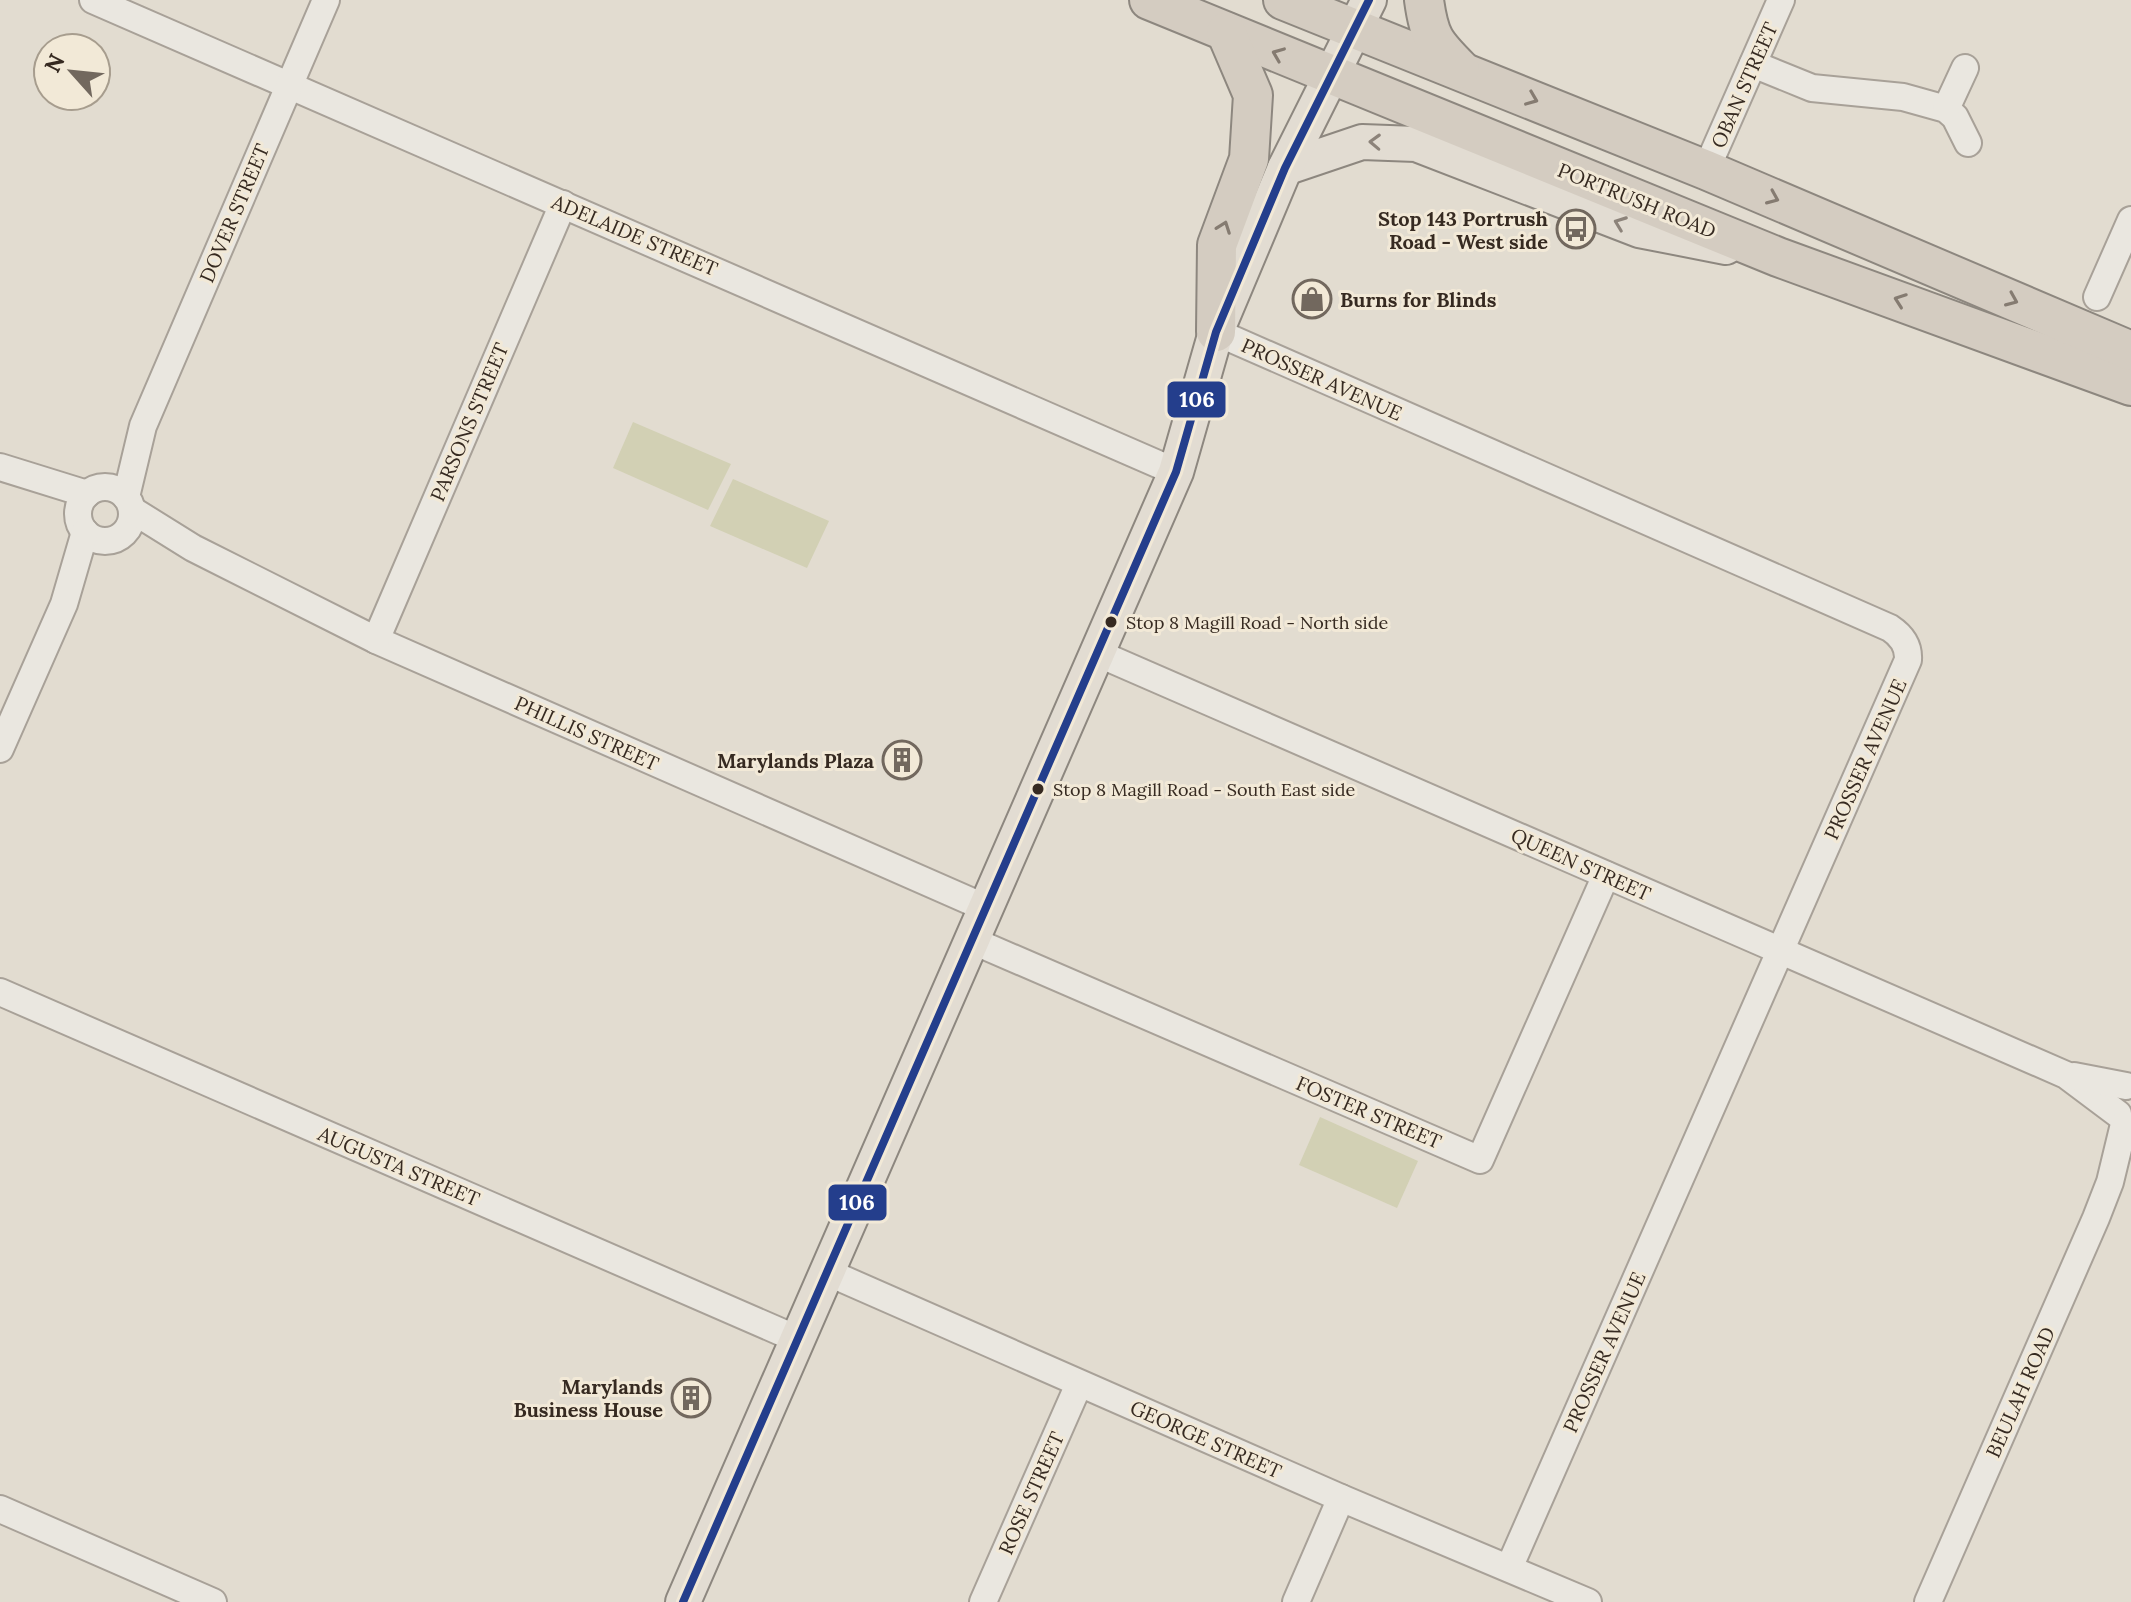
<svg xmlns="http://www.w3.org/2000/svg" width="2131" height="1602" font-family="Lora,serif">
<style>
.garden{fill:#d2d0b4}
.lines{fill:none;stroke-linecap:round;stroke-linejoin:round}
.minor-casing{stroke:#a8a198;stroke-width:30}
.major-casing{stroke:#8d877f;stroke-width:38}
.highway-casing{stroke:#8d877f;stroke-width:42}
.minor{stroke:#eae7e0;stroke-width:26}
.major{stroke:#e2dcd2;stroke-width:34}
.highway{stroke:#d4ccc1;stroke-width:38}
.bus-1-casing{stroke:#f2e9d7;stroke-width:14}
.bus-1{stroke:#243e8c;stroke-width:8}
.oneway{stroke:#857b71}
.oneway2{stroke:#8c837a}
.bus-dot{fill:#362a21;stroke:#f2e9d7;stroke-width:3}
.labels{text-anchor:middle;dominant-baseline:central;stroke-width:6;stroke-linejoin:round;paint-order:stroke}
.bus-label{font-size:18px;fill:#362a21;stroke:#f2e9d7;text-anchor:start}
.street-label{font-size:20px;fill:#362a21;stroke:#f2e9d7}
.poi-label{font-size:20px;font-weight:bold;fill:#362a21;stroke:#f2e9d7;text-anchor:end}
.line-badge{stroke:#f2e9d7;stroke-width:3}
.badge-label{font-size:22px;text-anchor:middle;font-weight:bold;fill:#fff}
</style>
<rect width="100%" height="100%" fill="#e2dcd0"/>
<!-- garden -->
<g class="garden">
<path d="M 633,422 L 731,464 L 708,510 L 613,468 Z"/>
<path d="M 733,479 L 829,521 L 807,568 L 710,526 Z"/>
<path d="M 1320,1117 L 1418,1161 L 1397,1208 L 1299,1165 Z"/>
</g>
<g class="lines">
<defs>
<g id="minor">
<path d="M 93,0 L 1176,472"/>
<path d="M 1753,64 L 1812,88 L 1903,97 L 1946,109 L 1955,117 L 1968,143"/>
<path d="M 1946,109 L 1965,68"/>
<path d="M 1706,170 L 1781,0"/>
<path d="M 2097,297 L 2131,220"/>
<path d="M 1216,332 L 1890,628 C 1902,636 1909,646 1908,660 L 1509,1568"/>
<path d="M 0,467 L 87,494"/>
<circle cx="105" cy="514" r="27"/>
<path d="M 126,497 L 143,426 L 326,0"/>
<path d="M 132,510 L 193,548 L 376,640 L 986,908"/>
<path d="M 376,640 L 563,204"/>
<path d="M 1097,653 L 2066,1075 L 2118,1114"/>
<path d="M 0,749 L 64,604 L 85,532"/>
<path d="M 971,940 L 1480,1160 L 1606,875"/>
<path d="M 0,992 L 797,1339"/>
<path d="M 2074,1076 L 2126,1086"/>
<path d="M 827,1272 L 1341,1498 L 1588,1602"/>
<path d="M 0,1509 L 213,1602"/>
<path d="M 983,1602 L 1079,1384"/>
<path d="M 1296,1602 L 1341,1498"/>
<path d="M 1928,1602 L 2096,1218 L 2110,1182 L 2124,1124"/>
</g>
<g id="major">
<path d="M 1285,168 L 1362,142 L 1416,144 L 1639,230 L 1726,247"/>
<path d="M 683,1602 L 1176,472 L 1216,332 L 1285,168 L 1369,0"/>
</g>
<g id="highway">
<path d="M 1149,0 L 1778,257 L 2131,386"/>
<path d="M 1283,0 L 1706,170 L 2131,351"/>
<path d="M 1424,0 C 1429,37 1434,43 1460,69"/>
<path d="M 1216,332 L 1217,245 L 1249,159 L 1253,95 L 1226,32"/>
</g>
</defs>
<!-- minor casing -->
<use href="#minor" class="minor-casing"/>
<!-- major casing -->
<use href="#major" class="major-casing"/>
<!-- highway casing -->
<use href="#highway" class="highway-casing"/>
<!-- minor -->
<use href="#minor" class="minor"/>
<!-- major -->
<use href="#major" class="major"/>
<!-- highway -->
<use href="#highway" class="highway"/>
<defs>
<path id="bus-1" d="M 683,1602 L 1176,472 L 1216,332 L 1285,168 L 1369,0"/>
</defs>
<!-- bus-1 casing -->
<use href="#bus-1" class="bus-1-casing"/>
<!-- bus-1 -->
<use href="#bus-1" class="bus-1"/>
</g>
<!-- one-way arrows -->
<defs><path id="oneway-chevron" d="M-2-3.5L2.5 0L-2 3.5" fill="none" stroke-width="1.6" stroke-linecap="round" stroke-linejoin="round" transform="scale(2)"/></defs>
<g class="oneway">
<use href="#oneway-chevron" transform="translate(1278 54) rotate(-158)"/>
<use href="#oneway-chevron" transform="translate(1532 99) rotate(22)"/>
<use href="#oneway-chevron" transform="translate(1773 198) rotate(23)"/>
<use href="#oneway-chevron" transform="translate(1224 227) rotate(-70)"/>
<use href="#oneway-chevron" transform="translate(1900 300) rotate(-160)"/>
<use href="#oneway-chevron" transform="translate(2012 300) rotate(23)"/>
</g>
<g class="oneway2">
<use href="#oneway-chevron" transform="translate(1375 142) rotate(-178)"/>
<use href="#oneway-chevron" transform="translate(1620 223) rotate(-159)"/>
</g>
<!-- icons -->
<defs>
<symbol id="bus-ring" viewBox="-11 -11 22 22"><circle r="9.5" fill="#f2e9d7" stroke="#72685e" stroke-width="1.5"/><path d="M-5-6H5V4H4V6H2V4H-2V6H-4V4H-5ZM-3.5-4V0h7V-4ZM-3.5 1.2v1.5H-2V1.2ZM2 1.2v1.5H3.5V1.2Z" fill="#72685e"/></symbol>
<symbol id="shop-ring" viewBox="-11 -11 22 22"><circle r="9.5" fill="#f2e9d7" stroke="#72685e" stroke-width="1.5"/><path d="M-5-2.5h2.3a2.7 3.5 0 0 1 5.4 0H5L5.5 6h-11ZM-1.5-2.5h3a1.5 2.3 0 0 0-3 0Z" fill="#72685e"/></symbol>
<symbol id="building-ring" viewBox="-11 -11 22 22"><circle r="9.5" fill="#f2e9d7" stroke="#72685e" stroke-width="1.5"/><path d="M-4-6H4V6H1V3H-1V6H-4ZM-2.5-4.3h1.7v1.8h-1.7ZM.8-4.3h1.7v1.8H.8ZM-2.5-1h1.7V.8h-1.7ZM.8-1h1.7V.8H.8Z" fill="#72685e"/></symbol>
</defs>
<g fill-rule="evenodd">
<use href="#bus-ring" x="1554" y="207" width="44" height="44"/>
<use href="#shop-ring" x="1290" y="277" width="44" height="44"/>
<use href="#building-ring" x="880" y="738" width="44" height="44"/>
<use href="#building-ring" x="669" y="1376" width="44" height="44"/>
</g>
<!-- markers -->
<g class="bus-dot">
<circle cx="1111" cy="622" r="7"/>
<circle cx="1038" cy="789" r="7"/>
</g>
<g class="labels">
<!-- bus labels -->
<g class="bus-label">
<text x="1126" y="622">Stop 8 Magill Road - North side</text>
<text x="1053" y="789">Stop 8 Magill Road - South East side</text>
</g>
<!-- street labels -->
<g class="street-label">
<text transform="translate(1744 85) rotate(-66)">OBAN STREET</text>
<text transform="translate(1637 200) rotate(22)">PORTRUSH ROAD</text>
<text transform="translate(234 213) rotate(-67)">DOVER STREET</text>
<text transform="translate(635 235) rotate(23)">ADELAIDE STREET</text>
<text transform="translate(1322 379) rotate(24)">PROSSER AVENUE</text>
<text transform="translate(469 422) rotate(-67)">PARSONS STREET</text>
<text transform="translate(587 733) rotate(24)">PHILLIS STREET</text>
<text transform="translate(1865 759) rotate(-66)">PROSSER AVENUE</text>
<text transform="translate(1581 864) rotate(24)">QUEEN STREET</text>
<text transform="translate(1369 1112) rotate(23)">FOSTER STREET</text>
<text transform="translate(399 1166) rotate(23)">AUGUSTA STREET</text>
<text transform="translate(1604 1352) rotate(-66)">PROSSER AVENUE</text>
<text transform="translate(2020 1392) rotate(-66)">BEULAH ROAD</text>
<text transform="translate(1206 1439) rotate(24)">GEORGE STREET</text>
<text transform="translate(1031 1493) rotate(-66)">ROSE STREET</text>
</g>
<!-- poi labels -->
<g class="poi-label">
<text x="1548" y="218">Stop 143 Portrush<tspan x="1548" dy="23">Road - West side</tspan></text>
<text x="1340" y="299" text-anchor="start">Burns for Blinds</text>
<text x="874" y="760">Marylands Plaza</text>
<text x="663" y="1386">Marylands<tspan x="663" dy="23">Business House</tspan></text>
</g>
</g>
<g class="line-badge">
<rect x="1166" y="380" width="61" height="39" rx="8" fill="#243e8c"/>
<rect x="827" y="1183" width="61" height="39" rx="8" fill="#243e8c"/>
</g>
<g class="badge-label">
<text x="1197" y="407">106</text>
<text x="857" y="1210">106</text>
</g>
<!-- north arrow -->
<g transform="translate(72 72) rotate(297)"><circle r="38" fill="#f2e9d7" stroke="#a79d8e" stroke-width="2"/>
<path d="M0-6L14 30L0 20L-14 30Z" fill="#72685e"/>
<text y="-12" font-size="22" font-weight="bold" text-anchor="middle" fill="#362a21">N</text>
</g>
</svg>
